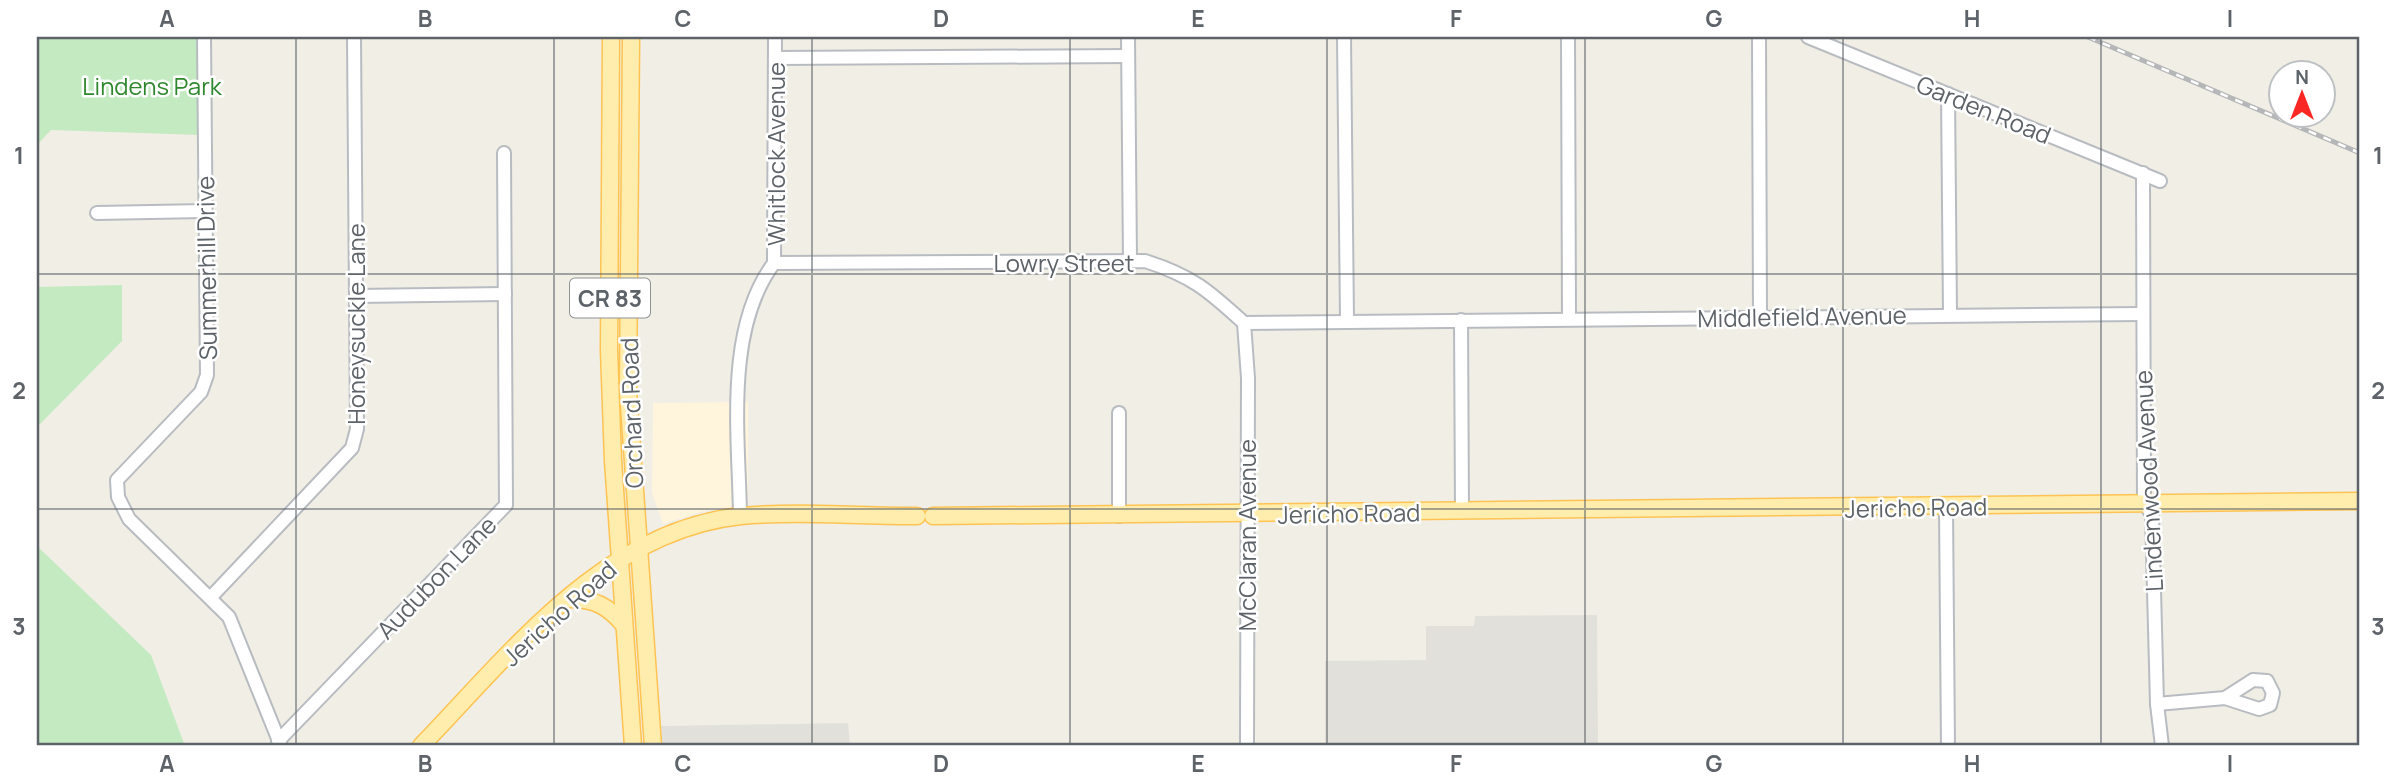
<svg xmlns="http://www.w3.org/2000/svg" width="2397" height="783" font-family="Manrope,sans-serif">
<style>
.commercial{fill:#fff5dd}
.industrial{fill:#e2e0da}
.green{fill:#c3eac1}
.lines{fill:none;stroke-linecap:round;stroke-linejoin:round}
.minor-casing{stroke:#b8bcc1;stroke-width:16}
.major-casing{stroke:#fec352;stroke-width:19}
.minor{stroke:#fff;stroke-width:12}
.major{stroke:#ffedad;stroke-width:16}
.rail-casing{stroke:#b5b6b7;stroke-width:5}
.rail{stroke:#fff;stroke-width:2.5;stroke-dasharray:8;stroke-linecap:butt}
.grid{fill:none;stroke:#5d6368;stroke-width:2;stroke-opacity:0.55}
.labels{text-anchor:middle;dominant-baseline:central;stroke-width:5;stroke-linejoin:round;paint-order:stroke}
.shield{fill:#fff;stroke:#8e9295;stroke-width:2}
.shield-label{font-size:23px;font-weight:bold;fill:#5d6368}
.park-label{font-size:24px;fill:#2f872d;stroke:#fff}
.street-label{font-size:24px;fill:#5d6368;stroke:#fff}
.neatline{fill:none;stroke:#5d6368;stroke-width:2.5}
.grid-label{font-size:23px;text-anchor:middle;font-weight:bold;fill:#5d6368}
</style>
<rect width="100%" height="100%" fill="#f1eee6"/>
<!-- commercial -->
<path class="commercial" d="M 748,402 L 748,507 L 707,510 L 663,524 L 652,493 L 653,403 Z"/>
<!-- industrial -->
<g class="industrial">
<path d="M 1597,615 L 1598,746 L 1325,746 L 1325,661 L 1426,660 L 1426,626 L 1474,626 L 1475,616 Z"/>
<path d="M 848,723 L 850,746 L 663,746 L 661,726 Z"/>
</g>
<!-- green -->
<g class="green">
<path d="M 37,37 L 201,37 L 201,135 L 51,130 L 37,145 Z"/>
<path d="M 122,285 L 122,341 L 37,427 L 37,287 Z"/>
<path d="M 37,546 L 151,655 L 185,746 L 37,746 Z"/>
</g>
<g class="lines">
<defs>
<g id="minor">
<path d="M 204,37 L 207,375 L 201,392 L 117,480 L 118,497 L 129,519 L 229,617 L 281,746"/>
<path d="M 1128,37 L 1130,260"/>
<path d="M 1344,37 L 1347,320"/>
<path d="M 1568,37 L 1569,318"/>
<path d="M 1759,37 L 1760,316"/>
<path d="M 1808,37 L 2160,181"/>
<path d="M 775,58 L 1128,56"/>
<path d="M 1948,94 L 1950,314"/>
<path d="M 2143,173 L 2144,503 L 2152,514 L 2157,704 L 2162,746"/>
<path d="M 97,213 L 205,211"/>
<path d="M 774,263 L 1145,261 C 1192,276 1208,290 1244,323 L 2142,314"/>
<path d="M 357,296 L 505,294"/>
<path d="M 1461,320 L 1462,511"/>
<path d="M 1244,323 L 1248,378 L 1247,746"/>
<path d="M 1119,413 L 1119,516"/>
<path d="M 1946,508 L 1948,746"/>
<path d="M 740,516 C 739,436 724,330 774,263 L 775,37"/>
<path d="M 211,597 L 352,448 L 357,429 L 354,37"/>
<path d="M 2157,704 L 2225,698 L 2259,709 L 2270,705 L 2273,693 L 2267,681 L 2253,680 L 2225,698"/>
<path d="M 278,741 L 506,505 L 504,153"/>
</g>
<g id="major">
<path d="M 611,37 L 609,350 L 613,461 L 633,746"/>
<path d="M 631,37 L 628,391 L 653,746"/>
<path d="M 933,516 L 2360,501"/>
<path d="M 570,599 C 595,599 608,606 624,625"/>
<path d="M 421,746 C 510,654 604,530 741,516 C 799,511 859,516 917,516"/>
</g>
</defs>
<!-- minor casing -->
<use href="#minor" class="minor-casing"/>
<!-- major casing -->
<use href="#major" class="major-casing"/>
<!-- minor -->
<use href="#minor" class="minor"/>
<!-- major -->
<use href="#major" class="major"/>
<defs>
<path id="rail" d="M 2088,37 L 2360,153"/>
</defs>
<!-- rail casing -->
<use href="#rail" class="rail-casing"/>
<!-- rail -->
<use href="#rail" class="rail"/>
</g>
<!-- grid -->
<path class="grid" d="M 296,37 L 296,746M 554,37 L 554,746M 812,37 L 812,746M 1070,37 L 1070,746M 1327,37 L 1327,746M 1585,37 L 1585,746M 1843,37 L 1843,746M 2101,37 L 2101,746M 37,274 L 2360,274M 37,509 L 2360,509"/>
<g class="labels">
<!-- shield labels -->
<rect class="shield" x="570" y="278.5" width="80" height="39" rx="5"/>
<g class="shield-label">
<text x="610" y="298">CR 83</text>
</g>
<!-- park labels -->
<g class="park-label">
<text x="152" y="85">Lindens Park</text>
</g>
<!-- street labels -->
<g class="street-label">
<text transform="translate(1984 109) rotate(22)">Garden Road</text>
<text transform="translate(775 154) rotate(-90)">Whitlock Avenue</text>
<text x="1064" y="262">Lowry Street</text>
<text transform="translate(206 268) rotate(-91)">Summerhill Drive</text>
<text transform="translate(1802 316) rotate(-1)">Middlefield Avenue</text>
<text transform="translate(355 324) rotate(-90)">Honeysuckle Lane</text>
<text transform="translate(631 413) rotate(-92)">Orchard Road</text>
<text transform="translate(2148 481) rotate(-93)">Lindenwood Avenue</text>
<text transform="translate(1916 507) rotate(-1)">Jericho Road</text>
<text transform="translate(1349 513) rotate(-1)">Jericho Road</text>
<text transform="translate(1246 535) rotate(-90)">McClaran Avenue</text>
<text transform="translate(436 577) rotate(-46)">Audubon Lane</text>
<text transform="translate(559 613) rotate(-42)">Jericho Road</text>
</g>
</g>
<!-- border -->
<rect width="2397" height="783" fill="none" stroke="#ffffff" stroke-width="77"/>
<!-- north arrow -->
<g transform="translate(2302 94)"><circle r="33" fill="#ffffff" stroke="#bec1c3" stroke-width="2"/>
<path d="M0-5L12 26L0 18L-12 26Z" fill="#f92824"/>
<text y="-10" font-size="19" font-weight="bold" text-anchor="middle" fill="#5d6368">N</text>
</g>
<rect x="38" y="38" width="2320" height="706" class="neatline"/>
<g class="grid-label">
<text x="167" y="27">A</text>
<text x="425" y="27">B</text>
<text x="683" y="27">C</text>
<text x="941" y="27">D</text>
<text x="1198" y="27">E</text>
<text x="1456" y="27">F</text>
<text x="1714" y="27">G</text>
<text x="1972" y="27">H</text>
<text x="2230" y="27">I</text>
<text x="19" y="164">1</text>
<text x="2378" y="164">1</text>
<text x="19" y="399">2</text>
<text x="2378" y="399">2</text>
<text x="19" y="635">3</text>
<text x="2378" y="635">3</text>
<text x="167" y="772">A</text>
<text x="425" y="772">B</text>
<text x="683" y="772">C</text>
<text x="941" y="772">D</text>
<text x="1198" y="772">E</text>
<text x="1456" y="772">F</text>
<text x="1714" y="772">G</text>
<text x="1972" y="772">H</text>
<text x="2230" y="772">I</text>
</g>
</svg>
